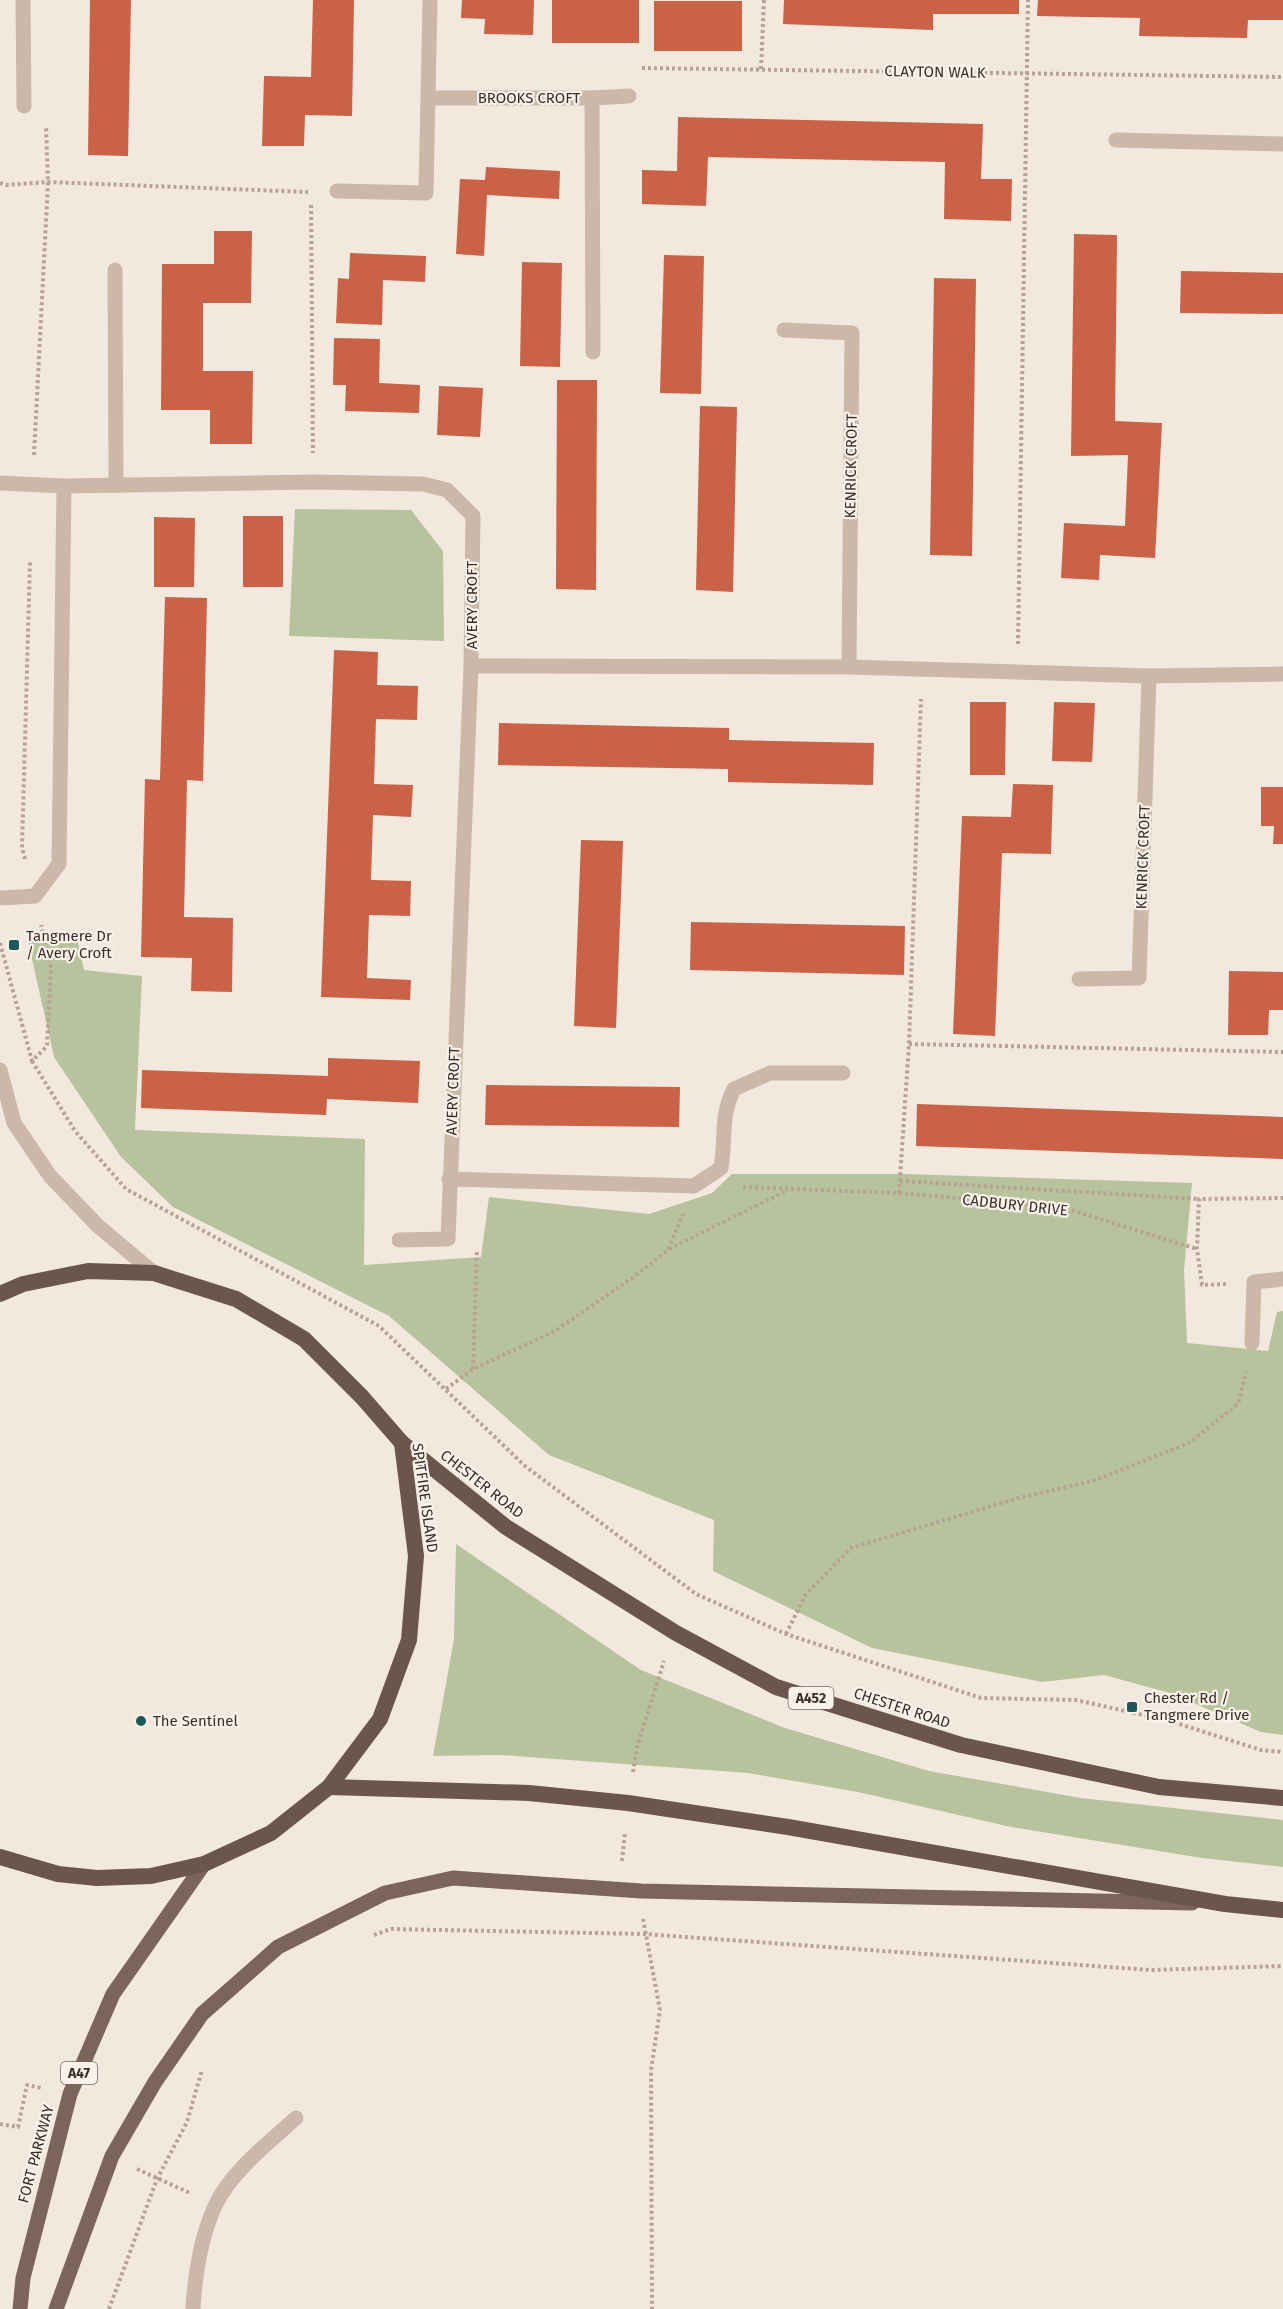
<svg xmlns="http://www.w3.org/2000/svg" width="1283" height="2309" font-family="'Fira Sans',sans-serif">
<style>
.green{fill:#b7c39d}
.building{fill:#c96246}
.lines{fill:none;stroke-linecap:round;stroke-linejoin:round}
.path{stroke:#b8a293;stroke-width:4;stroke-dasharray:3 3;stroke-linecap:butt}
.service{stroke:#ccb8a9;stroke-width:15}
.minor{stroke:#ccb8a9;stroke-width:15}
.tertiary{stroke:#ccb8a9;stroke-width:15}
.primary{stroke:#7b645a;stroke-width:15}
.trunk{stroke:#6a564d;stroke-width:16}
.poi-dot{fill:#1d595b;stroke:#faf2ea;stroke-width:2}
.labels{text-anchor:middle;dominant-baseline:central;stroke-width:4.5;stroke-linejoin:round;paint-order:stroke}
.shield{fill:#faf2ea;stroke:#736863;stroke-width:1.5}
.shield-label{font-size:14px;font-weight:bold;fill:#392d29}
.street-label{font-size:15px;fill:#392d29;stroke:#faf2ea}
.poi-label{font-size:15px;fill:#392d29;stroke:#faf2ea;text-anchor:start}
</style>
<rect width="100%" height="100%" fill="#f3e8de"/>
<!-- green -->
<g class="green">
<path d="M 295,509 L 411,510 L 443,551 L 444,641 L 289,636 Z"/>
<path d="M 27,937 L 77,938 L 84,970 L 142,976 L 135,1130 L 365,1139 L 364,1265 L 481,1257 L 489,1197 L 649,1214 L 712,1193 L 732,1174 L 904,1174 L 1192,1183 L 1184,1270 L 1187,1343 L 1268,1351 L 1277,1312 L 1283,1311 L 1283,1735 L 1261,1732 L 1170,1693 L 1104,1675 L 1042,1682 L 872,1648 L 713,1571 L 714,1520 L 549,1455 L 389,1316 L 173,1207 L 121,1157 L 54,1057 Z"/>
<path d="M 456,1544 L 641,1670 L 785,1728 L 929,1771 L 1081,1798 L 1283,1820 L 1283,1867 L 1202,1858 L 1011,1827 L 858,1792 L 748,1773 L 500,1755 L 433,1756 L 454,1639 Z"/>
</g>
<!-- building -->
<g class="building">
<path d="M 90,0 L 131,0 L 128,156 L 88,155 Z"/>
<path d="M 313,0 L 354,0 L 352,116 L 305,115 L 304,146 L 262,146 L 264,76 L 311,77 Z"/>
<path d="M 462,0 L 534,0 L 533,35 L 484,34 L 485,19 L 461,18 Z"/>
<rect x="552" y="0" width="87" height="43"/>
<path d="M 784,0 L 1019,0 L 1019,14 L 933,14 L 933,30 L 783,24 Z"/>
<path d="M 1038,0 L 1283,0 L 1283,20 L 1248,20 L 1247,38 L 1139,36 L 1140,18 L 1037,16 Z"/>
<rect x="654" y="1" width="88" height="50"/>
<path d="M 678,117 L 983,124 L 981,179 L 1012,179 L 1011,221 L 944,219 L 945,162 L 708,157 L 706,206 L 642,204 L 642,170 L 677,171 Z"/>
<path d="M 486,167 L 560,171 L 559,199 L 487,195 L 484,256 L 456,254 L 460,179 L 485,180 Z"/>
<path d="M 214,231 L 252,231 L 251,303 L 203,303 L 203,371 L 253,371 L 252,444 L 210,444 L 210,410 L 161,410 L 162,264 L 214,264 Z"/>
<path d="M 1074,234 L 1117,235 L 1115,421 L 1162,423 L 1155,558 L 1100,555 L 1099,580 L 1061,578 L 1064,523 L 1125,526 L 1128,455 L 1071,456 Z"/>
<path d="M 350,253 L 426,256 L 425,282 L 383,280 L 382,325 L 336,323 L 338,278 L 349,279 Z"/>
<path d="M 664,255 L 704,256 L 701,394 L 660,393 Z"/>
<path d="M 522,262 L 562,263 L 560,367 L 520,366 Z"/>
<path d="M 1181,271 L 1283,273 L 1283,314 L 1180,313 Z"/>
<path d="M 934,278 L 976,279 L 972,556 L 930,555 Z"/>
<path d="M 334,338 L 380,339 L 379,383 L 420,385 L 419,413 L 345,411 L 346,385 L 333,385 Z"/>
<path d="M 557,380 L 597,380 L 596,590 L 556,589 Z"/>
<path d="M 439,386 L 483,388 L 480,437 L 437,435 Z"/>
<path d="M 700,406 L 737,407 L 733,592 L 696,590 Z"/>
<rect x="243" y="516" width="40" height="71"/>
<path d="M 154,517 L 195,518 L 194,587 L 154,587 Z"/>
<path d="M 165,597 L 207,598 L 203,781 L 187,780 L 184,917 L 233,918 L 232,992 L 191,991 L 192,958 L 141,957 L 145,779 L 160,780 Z"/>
<path d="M 334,650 L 378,652 L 377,685 L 418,686 L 417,720 L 376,719 L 374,784 L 413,785 L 411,817 L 373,815 L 371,880 L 411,881 L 410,916 L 369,915 L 367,978 L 411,980 L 410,1000 L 321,997 Z"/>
<path d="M 970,702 L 1006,702 L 1005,775 L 970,775 Z"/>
<path d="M 1054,702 L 1095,703 L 1092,762 L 1052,761 Z"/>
<path d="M 499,723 L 729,728 L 729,740 L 874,743 L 873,785 L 728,782 L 728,769 L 498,765 Z"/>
<path d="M 1013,784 L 1053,785 L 1051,854 L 1002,853 L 995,1036 L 953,1034 L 962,816 L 1011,817 Z"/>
<path d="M 1261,787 L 1283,787 L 1283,844 L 1273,844 L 1274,826 L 1261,826 Z"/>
<path d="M 581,840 L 623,841 L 616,1028 L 574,1026 Z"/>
<path d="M 691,922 L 905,926 L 904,975 L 690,970 Z"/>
<path d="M 1229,971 L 1283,972 L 1283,1010 L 1269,1010 L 1268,1035 L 1228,1035 Z"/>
<path d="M 328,1058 L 420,1061 L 418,1103 L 327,1099 L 326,1115 L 141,1108 L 142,1070 L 328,1076 Z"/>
<path d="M 486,1085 L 680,1087 L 679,1127 L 485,1125 Z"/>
<path d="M 917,1104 L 1283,1117 L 1283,1159 L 916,1146 Z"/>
</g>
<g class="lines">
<!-- path -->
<g class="path">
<path d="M 642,68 L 1283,77"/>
<path d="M 761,69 L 764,0"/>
<path d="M 0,183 L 6,185 L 48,182 L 308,192"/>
<path d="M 311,205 L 313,453"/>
<path d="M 34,455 L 48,182 L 46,127"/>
<path d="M 1018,644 L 1028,0"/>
<path d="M 25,859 L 22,848 L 30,561"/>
<path d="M 0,943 L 32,1061 L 47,1046 L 51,967 L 41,925"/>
<path d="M 909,1044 L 1283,1052"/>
<path d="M 32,1061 L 75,1131 L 126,1189 L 379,1326 L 525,1466 L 696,1594 L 786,1634 L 981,1698 L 1076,1700 L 1170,1721 L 1261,1750 L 1283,1752"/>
<path d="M 900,1181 L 1199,1199"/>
<path d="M 743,1187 L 899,1193 L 1061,1207 L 1197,1249"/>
<path d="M 899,1193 L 909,1044 L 921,699"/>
<path d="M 669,1249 L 788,1190"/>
<path d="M 1226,1284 L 1202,1285 L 1197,1249 L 1199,1199 L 1283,1198"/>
<path d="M 473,1369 L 477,1250"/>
<path d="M 446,1389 L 473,1369 L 555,1331 L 632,1278 L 668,1250 L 683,1214"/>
<path d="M 786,1634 L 806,1594 L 851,1548 L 1018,1498 L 1093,1481 L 1189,1443 L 1238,1404 L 1246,1372"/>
<path d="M 633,1772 L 637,1747 L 664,1661"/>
<path d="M 622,1861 L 625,1833"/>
<path d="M 643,1919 L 660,2010 L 651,2070 L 652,2309"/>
<path d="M 374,1935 L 391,1929 L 644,1934 L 1151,1970 L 1283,1966"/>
<path d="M 0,2124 L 18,2127 L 27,2085 L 42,2088"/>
<path d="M 137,2169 L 190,2193"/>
<path d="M 109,2309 L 157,2179 L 187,2122 L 202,2070"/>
</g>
<!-- service -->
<g class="service">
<path d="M 23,0 L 24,106"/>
<path d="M 592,98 L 593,352"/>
<path d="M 193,2309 C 195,2274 200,2239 215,2206 C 230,2173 269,2142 296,2118"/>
</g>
<!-- minor -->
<g class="minor">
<path d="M 429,98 L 592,98 L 629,96"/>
<path d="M 1116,140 L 1283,144"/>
<path d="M 337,191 L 426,193 L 430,0"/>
<path d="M 115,270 L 116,485"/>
<path d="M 784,330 L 852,333 L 849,667"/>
<path d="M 0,483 L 64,486 L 313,482 L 423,484 L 447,490 L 473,516 L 471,666 L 448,1239 L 399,1240"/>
<path d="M 471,666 L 849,667 L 1149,676 L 1283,674"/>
<path d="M 0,898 L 35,896 L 59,864 L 64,486"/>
<path d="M 1079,979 L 1139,978 L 1149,676"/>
<path d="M 449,1179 L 694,1186 L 721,1168 C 726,1138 720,1116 734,1089 L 770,1073 L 843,1073"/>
<path d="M 1252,1343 L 1254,1282 L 1283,1279"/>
</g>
<!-- tertiary -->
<path class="tertiary" d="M 0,1070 L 14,1123 L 50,1176 L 98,1226 L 154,1273"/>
<!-- primary -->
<g class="primary">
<path d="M 20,2309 L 23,2278 L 70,2094 L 113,1994 L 204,1864"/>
<path d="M 56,2309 L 112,2156 L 155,2082 L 202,2014 L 278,1947 L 385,1893 L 453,1878 L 641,1891 L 1192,1903"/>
</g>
<!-- trunk -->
<g class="trunk">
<path d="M 0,1294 L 23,1284 L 88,1271 L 154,1273 L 236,1299 L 304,1339 L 362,1397 L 402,1443 L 506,1527 L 676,1633 L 776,1687 L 961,1745 L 1159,1787 L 1283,1798"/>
<path d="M 329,1787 L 529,1793 L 628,1803 L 788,1827 L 1225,1904 L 1283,1910"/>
<path d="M 0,1857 L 58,1874 L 97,1878 L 151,1876 L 204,1864 L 271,1833 L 329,1787 L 380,1719 L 409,1640 L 416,1556 L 402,1443"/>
</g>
</g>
<!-- markers -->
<g class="poi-dot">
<rect x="8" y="939" width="12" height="12" rx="3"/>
<rect x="1126" y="1701" width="12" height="12" rx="3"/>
<circle cx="141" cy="1721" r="6"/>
</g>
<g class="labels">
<!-- shield labels -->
<g class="shield">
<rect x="788.5" y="1687" width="45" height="22" rx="4.5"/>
<rect x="61" y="2062" width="36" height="22" rx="4.5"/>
</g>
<g class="shield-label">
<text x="811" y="1698">A452</text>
<text x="79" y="2073">A47</text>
</g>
<!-- street labels -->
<g class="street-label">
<text transform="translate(935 72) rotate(1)">CLAYTON WALK</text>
<text x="529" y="98">BROOKS CROFT</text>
<text transform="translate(851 466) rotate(-89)">KENRICK CROFT</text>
<text transform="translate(472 605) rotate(-90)">AVERY CROFT</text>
<text transform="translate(1143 857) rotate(-88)">KENRICK CROFT</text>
<text transform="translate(453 1091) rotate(-88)">AVERY CROFT</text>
<text transform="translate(1015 1205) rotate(6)">CADBURY DRIVE</text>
<text transform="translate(482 1484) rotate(38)">CHESTER ROAD</text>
<text transform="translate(425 1498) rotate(82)">SPITFIRE ISLAND</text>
<text transform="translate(902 1708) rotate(18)">CHESTER ROAD</text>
<text transform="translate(36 2154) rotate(-75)">FORT PARKWAY</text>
</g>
<!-- poi labels -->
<g class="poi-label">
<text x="26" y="936">Tangmere Dr<tspan x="26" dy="17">/ Avery Croft</tspan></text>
<text x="1144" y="1698">Chester Rd /<tspan x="1144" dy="17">Tangmere Drive</tspan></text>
<text x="153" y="1721">The Sentinel</text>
</g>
</g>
</svg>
